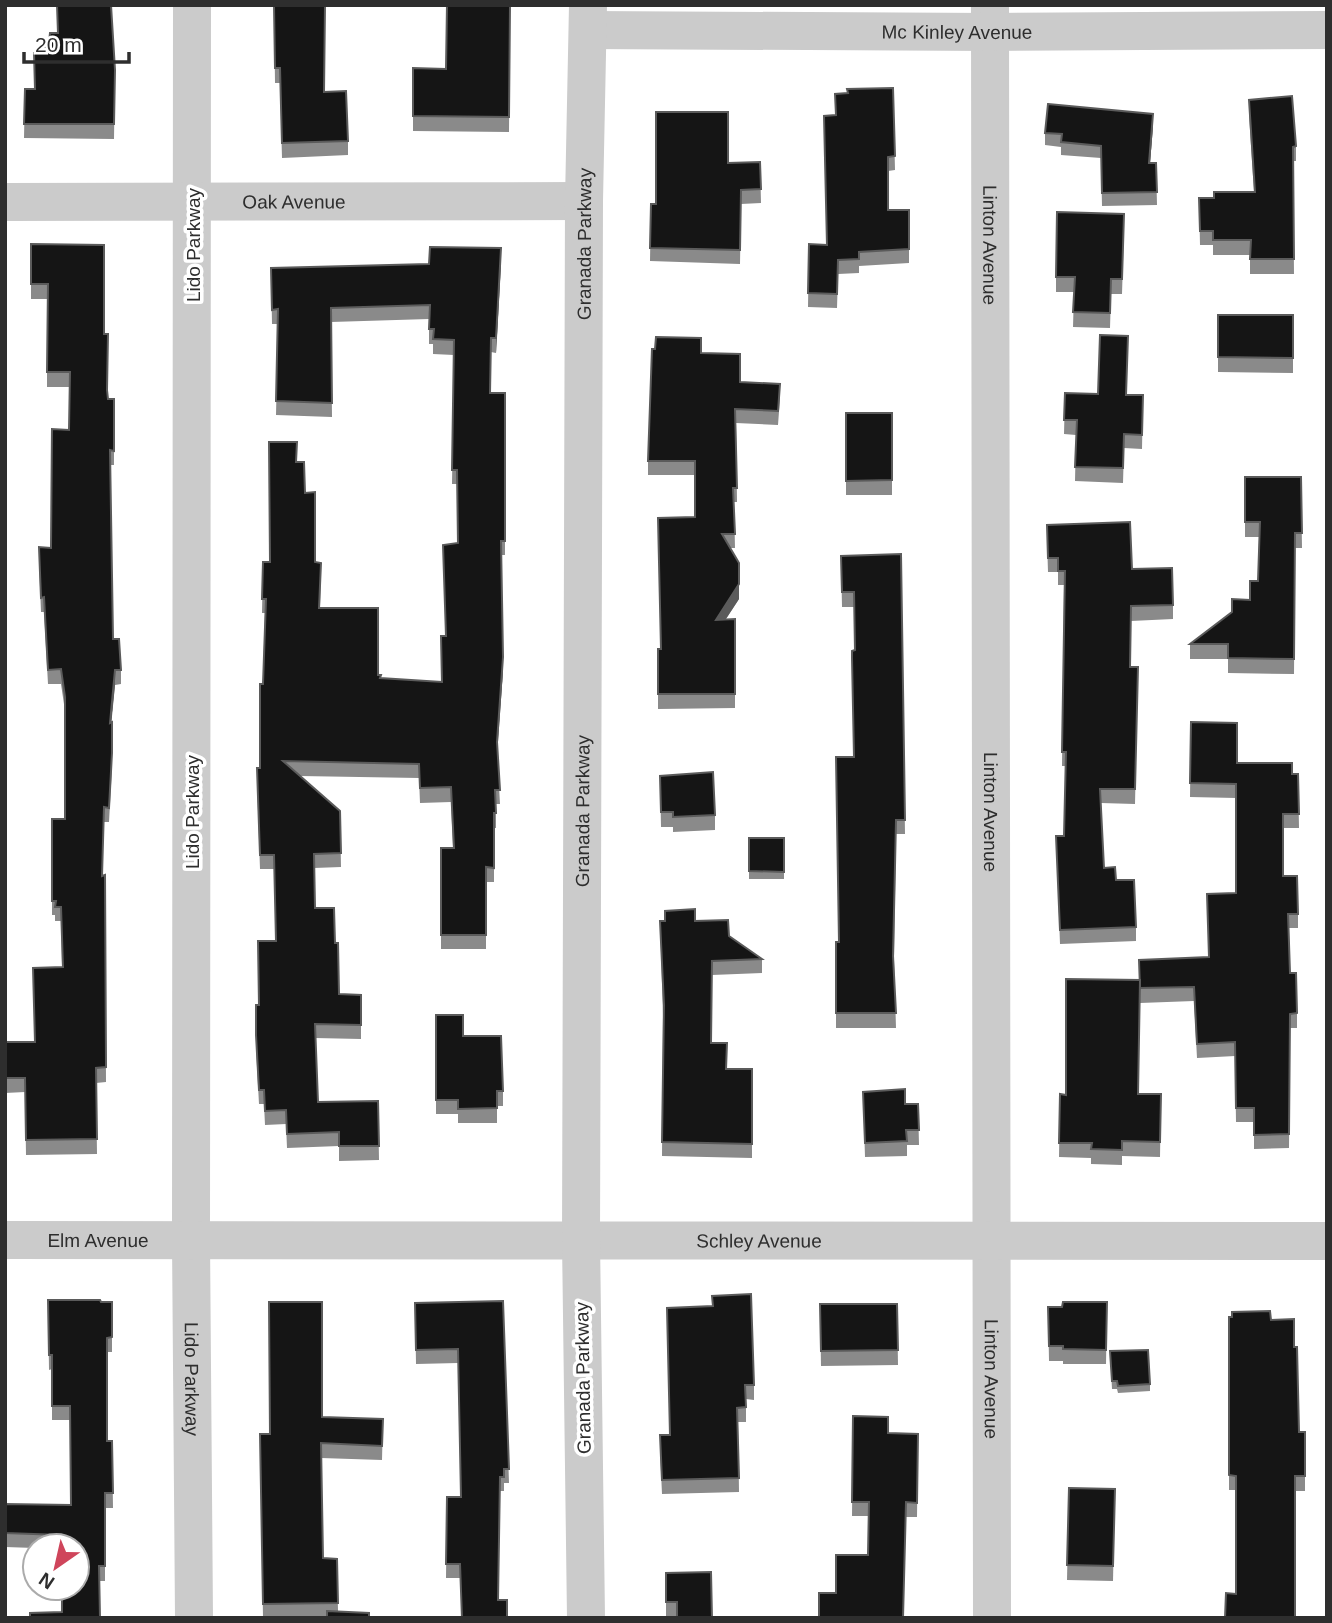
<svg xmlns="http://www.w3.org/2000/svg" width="1332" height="1623" font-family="Helvetica,sans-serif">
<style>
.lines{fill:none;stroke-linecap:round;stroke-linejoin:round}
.street{stroke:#cbcbcb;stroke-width:38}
.wall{fill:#8a8a8a}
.shaded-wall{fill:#5b5b5b}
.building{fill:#151515;stroke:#5b5b5b;stroke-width:2}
.labels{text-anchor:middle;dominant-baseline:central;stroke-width:7;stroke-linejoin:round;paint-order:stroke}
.street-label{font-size:19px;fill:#2e2e2e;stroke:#fff}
</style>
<rect width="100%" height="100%" fill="#fff"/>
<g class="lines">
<!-- street -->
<g class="street">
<path id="s1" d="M 192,5 L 191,1240 L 194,1618"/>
<path id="s2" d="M 990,5 L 992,1618"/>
<path id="s3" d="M 588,30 L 990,32 L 1327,30"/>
<path id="s4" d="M 5,202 L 584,201"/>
<path id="s5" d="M 5,1240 L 1327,1241"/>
<path id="s6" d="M 586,1618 L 581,1240 L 584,201 L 588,5"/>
</g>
</g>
<!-- wall -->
<g class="wall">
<path d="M 274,5 L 324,92 L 348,141 L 348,155 L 282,158 L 280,83 L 275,83 Z"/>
<path d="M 510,5 L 509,132 L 413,131 L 413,68 L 446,69 Z"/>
<path d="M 57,33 L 115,70 L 114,139 L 24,138 L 25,89 L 34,89 L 42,53 L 49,42 Z"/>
<path d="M 893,88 L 895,170 L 888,171 L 888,210 L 909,210 L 909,263 L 859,266 L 859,273 L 838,274 L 837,308 L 808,307 L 809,244 L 826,245 L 835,115 L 835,94 Z"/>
<path d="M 1249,100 L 1296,146 L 1296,161 L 1293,161 L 1294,274 L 1250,274 L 1250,255 L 1213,255 L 1213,245 L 1200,245 L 1199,198 L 1214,198 L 1254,192 L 1249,115 Z"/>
<path d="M 1153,126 L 1150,163 L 1156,163 L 1157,205 L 1102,206 L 1101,158 L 1061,155 L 1061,147 L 1045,145 L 1045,133 Z"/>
<path d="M 760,162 L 761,203 L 741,204 L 740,264 L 650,261 L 651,204 L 656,204 L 728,163 Z"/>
<path d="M 1124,229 L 1122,294 L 1111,294 L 1110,328 L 1073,327 L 1074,292 L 1056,292 L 1056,277 Z"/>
<path d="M 31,244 L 104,334 L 107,391 L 108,399 L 114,399 L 114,465 L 110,465 L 113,639 L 121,670 L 121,684 L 115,685 L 111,722 L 112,767 L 109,822 L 104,822 L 102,876 L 105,875 L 106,1082 L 96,1083 L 97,1154 L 26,1155 L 25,1092 L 5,1093 L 5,1042 L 35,1042 L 62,967 L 61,921 L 55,921 L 55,915 L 52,915 L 52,819 L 65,819 L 65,711 L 61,684 L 48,684 L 44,612 L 41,612 L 39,562 L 51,548 L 69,430 L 70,387 L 47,387 L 47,299 L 31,299 Z"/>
<path d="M 501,263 L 496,353 L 491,352 L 490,393 L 505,393 L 505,555 L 501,555 L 503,671 L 497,749 L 500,804 L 496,804 L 496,828 L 494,828 L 494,882 L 486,882 L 486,949 L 441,949 L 441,848 L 453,848 L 451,802 L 420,803 L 419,778 L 300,776 L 340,811 L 341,867 L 314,868 L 315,908 L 335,943 L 339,994 L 361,995 L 361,1039 L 315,1038 L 318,1102 L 378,1101 L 379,1160 L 339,1161 L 339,1146 L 287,1148 L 286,1124 L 265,1125 L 264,1104 L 259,1104 L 256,1049 L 256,1005 L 259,1005 L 276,941 L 274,869 L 260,869 L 257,783 L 257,768 L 260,768 L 265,613 L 262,613 L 263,562 L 270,562 L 297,462 L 305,493 L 315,562 L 321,577 L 320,608 L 380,678 L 442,682 L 446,636 L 458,543 L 457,484 L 452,484 L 454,355 L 433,354 L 433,344 L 429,344 L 429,319 L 331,322 L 332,417 L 276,415 L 278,324 L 272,324 L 271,268 Z"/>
<path d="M 1218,315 L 1293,315 L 1293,373 L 1218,372 Z"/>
<path d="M 701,353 L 740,382 L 780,398 L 778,425 L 736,423 L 737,502 L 734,502 L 735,548 L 730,548 L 739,599 L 726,619 L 735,619 L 735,708 L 658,709 L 658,649 L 661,649 L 695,517 L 695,475 L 648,475 L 648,461 Z"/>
<path d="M 1065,393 L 1143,395 L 1142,449 L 1124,448 L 1123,483 L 1075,481 L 1076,435 L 1064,434 Z"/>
<rect x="846" y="413" width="46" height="82"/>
<path d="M 1245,477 L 1301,477 L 1302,548 L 1295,548 L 1294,674 L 1228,673 L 1228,659 L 1190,659 L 1190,644 L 1250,600 L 1258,581 L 1259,537 L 1245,537 Z"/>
<path d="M 1047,540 L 1132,569 L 1173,605 L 1173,619 L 1131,621 L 1131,667 L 1138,667 L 1135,804 L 1101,803 L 1104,868 L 1116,880 L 1136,927 L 1136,941 L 1060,944 L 1056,836 L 1064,836 L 1066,766 L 1062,766 L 1064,585 L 1058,585 L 1058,572 L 1048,572 Z"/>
<path d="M 901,554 L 905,834 L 896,834 L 894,960 L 896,1028 L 836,1028 L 836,942 L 839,942 L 854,757 L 855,650 L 854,607 L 842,607 L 841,556 Z"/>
<path d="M 1191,722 L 1237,763 L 1292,774 L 1298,774 L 1299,828 L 1283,828 L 1283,876 L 1298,914 L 1298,928 L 1289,928 L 1290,973 L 1297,1013 L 1297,1028 L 1290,1028 L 1289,1148 L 1254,1149 L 1254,1122 L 1236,1122 L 1235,1056 L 1197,1058 L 1194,1001 L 1140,1003 L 1140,988 L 1138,1094 L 1161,1094 L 1160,1157 L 1122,1156 L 1122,1165 L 1091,1164 L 1091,1158 L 1059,1157 L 1060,1094 L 1066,1095 L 1139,980 L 1139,960 L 1208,957 L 1236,893 L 1236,798 L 1190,797 Z"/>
<path d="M 660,776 L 715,815 L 715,830 L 673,832 L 673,827 L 661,827 Z"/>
<rect x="749" y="838" width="35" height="41"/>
<path d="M 660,921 L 695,921 L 729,936 L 762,959 L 762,973 L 712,975 L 711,1043 L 726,1069 L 752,1069 L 752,1158 L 662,1156 L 663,1016 Z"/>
<path d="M 436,1015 L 463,1036 L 503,1091 L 503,1106 L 497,1106 L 497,1123 L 458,1123 L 458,1114 L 436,1114 Z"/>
<path d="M 863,1092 L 905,1104 L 918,1104 L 919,1145 L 907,1145 L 907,1156 L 865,1157 Z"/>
<path d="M 48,1300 L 112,1302 L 112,1352 L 107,1352 L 107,1441 L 112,1441 L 113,1508 L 105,1508 L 105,1581 L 99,1581 L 62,1612 L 77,1546 L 35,1546 L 35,1548 L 5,1547 L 5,1504 L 71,1505 L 70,1420 L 52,1420 L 52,1369 L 49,1370 Z"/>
<path d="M 503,1301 L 509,1483 L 504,1483 L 504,1491 L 500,1491 L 460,1578 L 446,1578 L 447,1497 L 461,1497 L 458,1363 L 416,1364 L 415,1303 Z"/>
<path d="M 1107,1302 L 1106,1364 L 1063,1364 L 1063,1361 L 1049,1361 L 1048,1307 L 1062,1307 Z"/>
<path d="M 820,1304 L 897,1304 L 898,1365 L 821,1366 Z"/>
<path d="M 1229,1317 L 1271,1320 L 1294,1347 L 1299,1432 L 1305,1432 L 1305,1491 L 1295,1491 L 1236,1594 L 1236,1490 L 1229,1490 Z"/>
<path d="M 667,1323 L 754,1385 L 754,1400 L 746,1399 L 746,1422 L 738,1422 L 739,1492 L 662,1494 L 660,1450 L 670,1435 Z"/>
<path d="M 1110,1351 L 1150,1384 L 1150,1391 L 1118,1393 L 1117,1389 L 1112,1389 Z"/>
<path d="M 853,1416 L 888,1433 L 918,1434 L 917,1517 L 906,1517 L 836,1593 L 868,1555 L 869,1516 L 852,1516 Z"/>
<path d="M 322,1417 L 383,1419 L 382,1460 L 321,1458 L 323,1558 L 337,1559 L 338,1611 L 369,1618 L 263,1618 L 260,1434 L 270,1434 Z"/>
<path d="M 1069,1488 L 1115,1489 L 1113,1581 L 1067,1580 Z"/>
<path d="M 711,1572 L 677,1617 L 666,1617 L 666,1573 Z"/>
</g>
<!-- shaded-wall -->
<g class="shaded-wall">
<path d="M 1153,114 L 1153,126 L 1149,176 L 1149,163 Z"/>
<path d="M 501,248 L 501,263 L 496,353 L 496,338 Z"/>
<path d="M 739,584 L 739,599 L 716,634 L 716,620 Z"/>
<path d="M 503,657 L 503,671 L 497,756 L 497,742 Z"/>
<path d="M 115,670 L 115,685 L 110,737 L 110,723 Z"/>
</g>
<!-- building -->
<g class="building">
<path d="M 57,5 L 111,5 L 115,70 L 114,124 L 24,124 L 25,89 L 35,89 L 34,53 L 42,53 L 42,42 L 49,42 L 50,33 L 58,33 Z"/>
<path d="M 274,5 L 325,5 L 324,92 L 346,91 L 348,141 L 282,143 L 280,68 L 275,68 Z"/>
<path d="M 447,5 L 510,5 L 509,117 L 413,116 L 413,68 L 446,69 Z"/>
<path d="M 893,88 L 895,156 L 888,157 L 888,210 L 909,210 L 909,249 L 859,252 L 859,259 L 838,260 L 837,294 L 808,293 L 809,244 L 827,245 L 824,116 L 836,115 L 835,94 L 848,93 L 847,89 Z"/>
<path d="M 1292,96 L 1296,146 L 1293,147 L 1294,259 L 1250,259 L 1251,240 L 1213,240 L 1213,231 L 1200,231 L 1199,198 L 1214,198 L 1214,192 L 1255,192 L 1249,100 Z"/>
<path d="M 1048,104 L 1153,114 L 1149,163 L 1156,163 L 1157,192 L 1102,193 L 1101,146 L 1061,142 L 1062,134 L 1045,133 Z"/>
<path d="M 656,112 L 728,112 L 728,163 L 760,162 L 761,189 L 741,190 L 740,250 L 650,248 L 651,204 L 656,204 Z"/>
<path d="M 1057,212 L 1124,214 L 1122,279 L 1111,279 L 1110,313 L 1073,312 L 1075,277 L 1056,277 Z"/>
<path d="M 31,244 L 104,245 L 104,334 L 108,334 L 107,390 L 108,399 L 114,399 L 114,451 L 110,450 L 113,639 L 119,639 L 121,670 L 115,670 L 110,723 L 112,722 L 112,753 L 109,808 L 104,807 L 102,876 L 105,875 L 106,1067 L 96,1068 L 97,1139 L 26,1140 L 25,1078 L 5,1078 L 5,1042 L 35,1042 L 33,968 L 63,967 L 61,907 L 55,907 L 56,901 L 52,901 L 52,819 L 65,819 L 65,697 L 61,669 L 48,670 L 44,597 L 41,598 L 39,547 L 51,548 L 52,429 L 69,430 L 70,372 L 47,372 L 48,284 L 31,284 Z"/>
<path d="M 430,247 L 501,248 L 496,338 L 491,338 L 490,393 L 505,393 L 505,541 L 501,541 L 503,657 L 497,742 L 500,790 L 495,790 L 496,813 L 494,813 L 494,868 L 486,867 L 486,935 L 441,935 L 441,848 L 454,848 L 451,787 L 420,788 L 419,764 L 283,761 L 340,811 L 341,853 L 314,854 L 315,908 L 334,908 L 335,943 L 338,943 L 339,994 L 361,995 L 361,1025 L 315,1024 L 318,1102 L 378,1101 L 379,1146 L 339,1146 L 339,1132 L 287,1134 L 286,1110 L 265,1111 L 264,1090 L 259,1090 L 256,1035 L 256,1005 L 259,1005 L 258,941 L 276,941 L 274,855 L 260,855 L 257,768 L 260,768 L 260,684 L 263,684 L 266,599 L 262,599 L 263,562 L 270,562 L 269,442 L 297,442 L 296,462 L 304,462 L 305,493 L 315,492 L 315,562 L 321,563 L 319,608 L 378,608 L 378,675 L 381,675 L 380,678 L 442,682 L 441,636 L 446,636 L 443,545 L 458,543 L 457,470 L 452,470 L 454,340 L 433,339 L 434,329 L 429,329 L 430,305 L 331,308 L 332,403 L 276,401 L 278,309 L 272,310 L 271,268 L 429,264 Z"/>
<path d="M 1218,315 L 1293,315 L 1293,358 L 1218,357 Z"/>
<path d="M 1100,335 L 1128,336 L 1126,395 L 1143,395 L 1142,435 L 1124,434 L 1123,468 L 1075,467 L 1077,420 L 1064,420 L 1065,393 L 1098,394 Z"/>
<path d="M 656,337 L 701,338 L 701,353 L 740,354 L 740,382 L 780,384 L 778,411 L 735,409 L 737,488 L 733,488 L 735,534 L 722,534 L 739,563 L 739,584 L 716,620 L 735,619 L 735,694 L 658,694 L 658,649 L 661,649 L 658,518 L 695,517 L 695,461 L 648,461 L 652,349 L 655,349 Z"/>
<path d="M 846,413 L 892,413 L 892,480 L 846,481 Z"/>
<path d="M 1245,477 L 1301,477 L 1302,533 L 1295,533 L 1294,659 L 1228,658 L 1228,644 L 1190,644 L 1232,612 L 1232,599 L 1250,600 L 1250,581 L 1258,581 L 1260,522 L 1245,522 Z"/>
<path d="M 1130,522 L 1132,569 L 1172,568 L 1173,605 L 1131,606 L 1130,667 L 1138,667 L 1135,789 L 1100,789 L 1104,868 L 1115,867 L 1116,880 L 1134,880 L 1136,927 L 1060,930 L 1056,836 L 1064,836 L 1066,752 L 1062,752 L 1065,571 L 1058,571 L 1058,558 L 1048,558 L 1047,525 Z"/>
<path d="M 901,554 L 905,820 L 896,820 L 893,956 L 896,1013 L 836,1013 L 836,942 L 839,942 L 836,757 L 854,757 L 852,658 L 852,651 L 855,650 L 854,592 L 842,592 L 841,556 Z"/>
<path d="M 1191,722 L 1237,723 L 1237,763 L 1292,763 L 1292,774 L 1298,774 L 1299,814 L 1283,814 L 1283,876 L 1297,876 L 1298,914 L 1288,914 L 1290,973 L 1296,973 L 1297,1013 L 1290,1014 L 1289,1134 L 1254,1135 L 1254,1108 L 1236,1108 L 1235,1042 L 1197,1044 L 1194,987 L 1140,988 L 1139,960 L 1209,957 L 1207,894 L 1236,893 L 1236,784 L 1190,783 Z"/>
<path d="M 713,772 L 715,815 L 673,817 L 673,812 L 661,812 L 660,776 Z"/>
<path d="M 749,838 L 784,838 L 784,872 L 749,871 Z"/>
<path d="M 695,909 L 695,921 L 728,920 L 729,936 L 762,959 L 712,961 L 711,1043 L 727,1043 L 726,1069 L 752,1069 L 752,1144 L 662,1142 L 664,1005 L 660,921 L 665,921 L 665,911 Z"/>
<path d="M 1066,979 L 1140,980 L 1138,1094 L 1161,1094 L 1160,1142 L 1122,1141 L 1122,1150 L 1091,1149 L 1092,1143 L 1059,1143 L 1060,1094 L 1066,1095 Z"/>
<path d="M 436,1015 L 463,1015 L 463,1036 L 501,1036 L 503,1091 L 497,1091 L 497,1108 L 458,1109 L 458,1100 L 436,1100 Z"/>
<path d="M 905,1089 L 905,1104 L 918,1104 L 919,1130 L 906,1130 L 907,1141 L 865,1143 L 863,1092 Z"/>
<path d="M 751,1294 L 754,1385 L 745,1385 L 746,1407 L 737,1408 L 739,1478 L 662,1480 L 660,1435 L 670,1435 L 667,1308 L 713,1306 L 712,1296 Z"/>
<path d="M 48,1300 L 100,1300 L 101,1302 L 112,1302 L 112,1337 L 107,1338 L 107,1441 L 112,1441 L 113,1493 L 105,1493 L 105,1566 L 99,1566 L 100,1618 L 30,1618 L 30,1613 L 62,1612 L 62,1588 L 77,1588 L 77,1546 L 62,1546 L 62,1535 L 5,1533 L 5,1504 L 71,1505 L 70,1406 L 52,1406 L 52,1355 L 49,1355 Z"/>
<path d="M 503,1301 L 509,1469 L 504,1469 L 504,1477 L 500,1477 L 498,1600 L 507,1600 L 507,1618 L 462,1618 L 460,1564 L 446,1564 L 447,1497 L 461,1497 L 458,1349 L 416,1350 L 415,1303 Z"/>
<path d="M 269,1302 L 322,1302 L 322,1417 L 383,1419 L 382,1446 L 321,1443 L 323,1558 L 337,1559 L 338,1603 L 263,1604 L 260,1434 L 270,1434 Z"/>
<path d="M 1063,1302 L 1107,1302 L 1106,1350 L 1063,1349 L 1063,1346 L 1049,1346 L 1048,1307 L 1062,1307 Z"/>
<path d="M 820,1304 L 897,1304 L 898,1350 L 821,1351 Z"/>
<path d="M 1270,1311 L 1271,1320 L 1294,1319 L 1294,1347 L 1297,1347 L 1299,1432 L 1305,1432 L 1305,1476 L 1295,1476 L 1295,1618 L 1225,1618 L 1226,1593 L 1236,1594 L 1236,1476 L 1229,1475 L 1229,1317 L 1232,1317 L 1232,1312 Z"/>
<path d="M 1148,1350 L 1150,1384 L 1118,1386 L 1117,1381 L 1112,1381 L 1110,1351 Z"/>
<path d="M 853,1416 L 888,1417 L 888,1433 L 918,1434 L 917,1503 L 906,1502 L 903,1618 L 819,1618 L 819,1593 L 836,1593 L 836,1555 L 868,1555 L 869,1502 L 852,1502 Z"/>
<path d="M 1069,1488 L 1115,1489 L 1113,1566 L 1067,1565 Z"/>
<path d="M 711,1572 L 712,1618 L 677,1618 L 677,1602 L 666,1602 L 666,1573 Z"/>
<path d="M 327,1611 L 369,1613 L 369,1618 L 327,1618 Z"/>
</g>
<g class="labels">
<!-- street labels -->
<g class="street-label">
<text stroke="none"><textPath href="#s3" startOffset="369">Mc Kinley Avenue</textPath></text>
<text stroke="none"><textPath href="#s4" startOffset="289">Oak Avenue</textPath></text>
<text stroke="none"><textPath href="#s6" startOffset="1374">Granada Parkway</textPath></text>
<text transform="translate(193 245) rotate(-90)">Lido Parkway</text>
<text stroke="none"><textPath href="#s2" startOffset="240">Linton Avenue</textPath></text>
<text stroke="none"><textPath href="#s6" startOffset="807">Granada Parkway</textPath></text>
<text transform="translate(192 812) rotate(-90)">Lido Parkway</text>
<text stroke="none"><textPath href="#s2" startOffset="807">Linton Avenue</textPath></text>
<text stroke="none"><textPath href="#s5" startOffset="93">Elm Avenue</textPath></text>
<text stroke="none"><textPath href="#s5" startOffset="754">Schley Avenue</textPath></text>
<text transform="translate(583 1378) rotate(-91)">Granada Parkway</text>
<text stroke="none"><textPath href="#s1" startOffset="1374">Lido Parkway</textPath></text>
<text stroke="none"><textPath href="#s2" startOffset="1374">Linton Avenue</textPath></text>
</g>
</g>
<!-- border -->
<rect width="1332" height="1623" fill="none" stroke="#2e2e2e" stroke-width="14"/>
<!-- north arrow -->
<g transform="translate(56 1567) rotate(214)"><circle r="33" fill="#ffffff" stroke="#ababab" stroke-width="2"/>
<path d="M0-5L12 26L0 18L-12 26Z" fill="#cf455b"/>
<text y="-10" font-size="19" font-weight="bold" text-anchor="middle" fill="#2e2e2e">N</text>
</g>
<!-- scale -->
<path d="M24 52v10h105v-10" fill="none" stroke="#2e2e2e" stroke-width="3.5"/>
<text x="35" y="52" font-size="21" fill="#2e2e2e" stroke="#ffffff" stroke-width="5" paint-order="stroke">20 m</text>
</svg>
